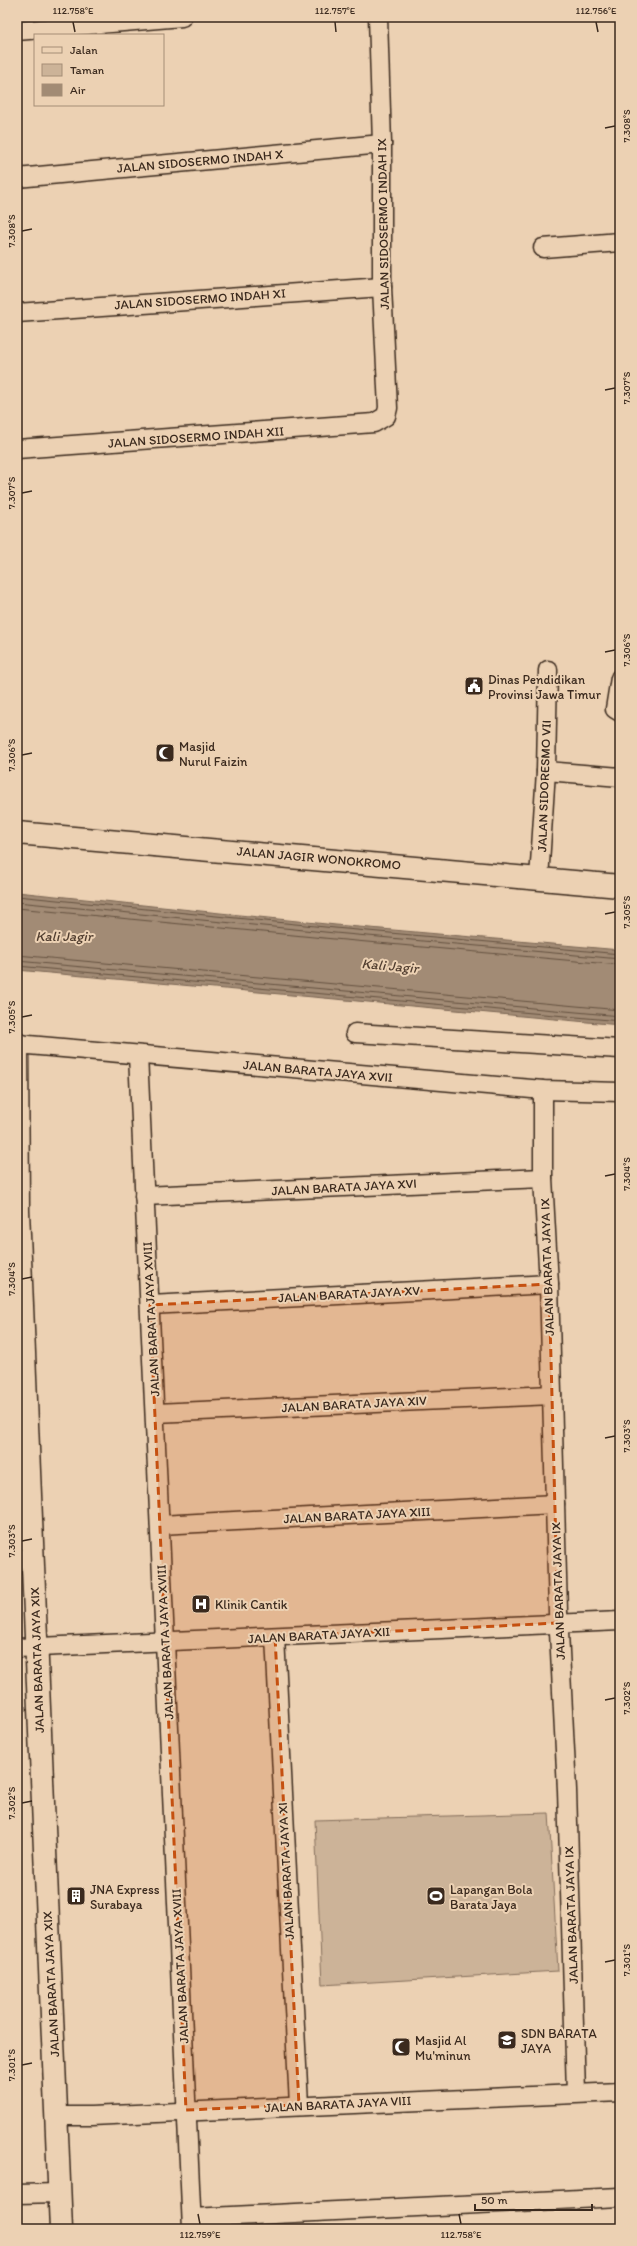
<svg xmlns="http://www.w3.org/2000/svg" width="637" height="2246" font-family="Itim,sans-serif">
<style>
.green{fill:#ccb398;stroke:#846e5b}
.water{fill:#a28b74;stroke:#796452}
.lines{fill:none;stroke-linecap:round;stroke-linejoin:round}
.shore{stroke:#645140;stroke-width:1}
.street-casing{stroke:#3b2a1e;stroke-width:21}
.secondary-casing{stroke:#3b2a1e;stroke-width:25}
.primary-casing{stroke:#3b2a1e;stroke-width:25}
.street{stroke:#ecd1b3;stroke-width:18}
.secondary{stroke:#ecd1b3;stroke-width:22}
.primary{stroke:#ecd1b3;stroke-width:22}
.marked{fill:#c55010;fill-opacity:0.2;stroke:#c55010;stroke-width:3;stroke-dasharray:8 5;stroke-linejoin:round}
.ticks{fill:none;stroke:#3b2a1e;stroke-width:1.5}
.labels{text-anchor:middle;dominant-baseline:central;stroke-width:4;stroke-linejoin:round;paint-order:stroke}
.street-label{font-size:13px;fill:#3b2a1e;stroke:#ecd1b3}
.poi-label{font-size:13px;fill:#3b2a1e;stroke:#ecd1b3;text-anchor:start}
.water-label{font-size:14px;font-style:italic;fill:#503d2f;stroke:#ecd1b3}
.neatline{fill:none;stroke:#3b2a1e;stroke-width:1.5}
.ticks-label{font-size:10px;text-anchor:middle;fill:#3b2a1e}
</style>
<rect width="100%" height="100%" fill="#ecd1b3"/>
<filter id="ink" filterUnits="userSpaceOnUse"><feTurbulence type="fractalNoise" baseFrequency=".025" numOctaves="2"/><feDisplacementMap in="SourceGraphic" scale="8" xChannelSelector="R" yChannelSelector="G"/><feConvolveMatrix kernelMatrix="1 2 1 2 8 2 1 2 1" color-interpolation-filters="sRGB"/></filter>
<g filter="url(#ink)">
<!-- green -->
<path class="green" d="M 549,1813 L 558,1971 L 322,1985 L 315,1820 Z"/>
<!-- water -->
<path class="water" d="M 17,892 L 336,925 L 620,950 L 620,1025 L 17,970 Z"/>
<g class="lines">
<!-- shore -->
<g class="shore">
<path d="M 17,896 L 335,928 L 620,954"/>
<path d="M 17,902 L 335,933 L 620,959"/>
<path d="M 17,908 L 334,939 L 620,965"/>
<path d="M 17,955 L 620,1010"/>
<path d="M 17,961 L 620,1016"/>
<path d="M 17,966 L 620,1021"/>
</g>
<defs>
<g id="street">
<path d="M 17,31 L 182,17"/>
<path d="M 17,178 L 382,144"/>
<path d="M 543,248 L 620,242"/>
<path d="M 17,313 L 382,287"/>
<path d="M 17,449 L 374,423 L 386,416 L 388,408 L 382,287 L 382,144 L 378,17"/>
<path d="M 620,678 L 615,709 L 620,712"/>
<path d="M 546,771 L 620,777"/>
<path d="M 539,879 L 546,771 L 548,670"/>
<path d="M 355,1033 L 620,1049"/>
<path d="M 17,1044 L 543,1090 L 620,1092"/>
<path d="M 138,1055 L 192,2229"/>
<path d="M 543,1090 L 543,1178 L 549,1284 L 558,1612 L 567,1790 L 576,2093"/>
<path d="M 144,1196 L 543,1178"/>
<path d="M 150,1305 L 549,1284"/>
<path d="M 156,1413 L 552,1395"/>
<path d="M 160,1525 L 555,1504"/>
<path d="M 275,1637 L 299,2105"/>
<path d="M 17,1648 L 620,1621"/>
<path d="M 57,2116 L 91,2116 L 620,2092"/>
<path d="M 17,2194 L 59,2193"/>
<path d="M 192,2218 L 620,2197"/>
</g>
<path id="secondary" d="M 17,1044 L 18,1211 L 61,2229"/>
<path id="primary" d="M 17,833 L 620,886"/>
</defs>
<!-- street casing -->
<use href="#street" class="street-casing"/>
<!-- secondary casing -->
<use href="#secondary" class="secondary-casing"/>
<!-- primary casing -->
<use href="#primary" class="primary-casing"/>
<!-- street -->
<use href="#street" class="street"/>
<!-- secondary -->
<use href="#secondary" class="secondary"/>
<!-- primary -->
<use href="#primary" class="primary"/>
</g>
</g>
<!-- marked area -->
<path class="marked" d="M 549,1284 L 558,1623 L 275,1637 L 299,2105 L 186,2110 L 150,1305 Z"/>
<!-- ticks -->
<path class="ticks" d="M 73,22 L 75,32M 335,22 L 336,32M 596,22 L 598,32M 605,128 L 615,126M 22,231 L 32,229M 605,390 L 615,388M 22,493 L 32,491M 605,652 L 615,650M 22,755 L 32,753M 605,914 L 615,912M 22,1017 L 32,1015M 605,1176 L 615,1174M 22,1279 L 32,1277M 605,1438 L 615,1436M 22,1541 L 32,1539M 605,1700 L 615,1698M 22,1803 L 32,1801M 605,1962 L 615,1960M 22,2065 L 32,2063M 198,2214 L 200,2224M 459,2214 L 461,2224"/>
<!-- icons -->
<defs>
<symbol id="civic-square" viewBox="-11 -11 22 22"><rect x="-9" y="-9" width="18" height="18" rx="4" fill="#3b2a1e" stroke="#ecd1b3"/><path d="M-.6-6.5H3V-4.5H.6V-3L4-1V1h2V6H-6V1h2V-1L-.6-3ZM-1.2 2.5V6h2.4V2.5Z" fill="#fff"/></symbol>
<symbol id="mosque-square" viewBox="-11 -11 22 22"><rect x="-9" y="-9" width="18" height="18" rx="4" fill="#3b2a1e" stroke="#ecd1b3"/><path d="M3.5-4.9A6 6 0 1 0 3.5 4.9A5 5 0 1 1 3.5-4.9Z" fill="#fff"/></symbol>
<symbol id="hospital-square" viewBox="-11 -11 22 22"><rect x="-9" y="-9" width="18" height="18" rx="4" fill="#3b2a1e" stroke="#ecd1b3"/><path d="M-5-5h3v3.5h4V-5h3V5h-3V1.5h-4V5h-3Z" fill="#fff"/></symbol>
<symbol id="building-square" viewBox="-11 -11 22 22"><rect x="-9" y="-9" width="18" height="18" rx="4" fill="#3b2a1e" stroke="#ecd1b3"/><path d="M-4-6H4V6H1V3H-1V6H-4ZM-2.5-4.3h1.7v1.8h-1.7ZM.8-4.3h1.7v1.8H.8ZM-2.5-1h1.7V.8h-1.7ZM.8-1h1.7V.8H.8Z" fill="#fff"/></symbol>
<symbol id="stadium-square" viewBox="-11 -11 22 22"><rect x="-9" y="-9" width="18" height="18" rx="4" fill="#3b2a1e" stroke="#ecd1b3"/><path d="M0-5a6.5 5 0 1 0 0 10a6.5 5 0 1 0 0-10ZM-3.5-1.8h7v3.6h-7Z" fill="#fff"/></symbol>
<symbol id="school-square" viewBox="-11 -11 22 22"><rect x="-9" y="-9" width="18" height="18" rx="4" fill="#3b2a1e" stroke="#ecd1b3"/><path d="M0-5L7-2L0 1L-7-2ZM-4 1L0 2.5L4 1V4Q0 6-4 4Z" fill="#fff"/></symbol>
</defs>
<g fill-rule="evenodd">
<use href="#civic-square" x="463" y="675" width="22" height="22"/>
<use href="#mosque-square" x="154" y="742" width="22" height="22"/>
<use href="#hospital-square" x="190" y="1593" width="22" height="22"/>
<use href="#building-square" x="65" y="1885" width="22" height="22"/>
<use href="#stadium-square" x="425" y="1885" width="22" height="22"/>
<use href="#school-square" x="496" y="2029" width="22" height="22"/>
<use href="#mosque-square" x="390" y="2036" width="22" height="22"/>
</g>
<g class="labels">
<!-- street labels -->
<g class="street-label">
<text transform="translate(200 161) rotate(-5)">JALAN SIDOSERMO INDAH X</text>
<text transform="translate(383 224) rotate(-91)">JALAN SIDOSERMO INDAH IX</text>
<text transform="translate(200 299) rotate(-4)">JALAN SIDOSERMO INDAH XI</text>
<text transform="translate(196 437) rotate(-4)">JALAN SIDOSERMO INDAH XII</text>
<text transform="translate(544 786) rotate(-88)">JALAN SIDORESMO VII</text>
<text transform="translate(319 858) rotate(5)">JALAN JAGIR WONOKROMO</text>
<text transform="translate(318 1071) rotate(5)">JALAN BARATA JAYA XVII</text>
<text transform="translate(344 1187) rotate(-3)">JALAN BARATA JAYA XVI</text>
<text transform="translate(547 1267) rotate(-92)">JALAN BARATA JAYA IX</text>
<text transform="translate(349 1294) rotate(-3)">JALAN BARATA JAYA XV</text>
<text transform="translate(151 1319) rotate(-93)">JALAN BARATA JAYA XVIII</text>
<text transform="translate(354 1404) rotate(-3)">JALAN BARATA JAYA XIV</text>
<text transform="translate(357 1515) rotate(-3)">JALAN BARATA JAYA XIII</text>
<text transform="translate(558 1591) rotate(-92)">JALAN BARATA JAYA IX</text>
<text transform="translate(319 1635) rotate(-3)">JALAN BARATA JAYA XII</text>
<text transform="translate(165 1642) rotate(-93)">JALAN BARATA JAYA XVIII</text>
<text transform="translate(37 1660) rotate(-92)">JALAN BARATA JAYA XIX</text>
<text transform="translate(286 1871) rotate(-93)">JALAN BARATA JAYA XI</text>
<text transform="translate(571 1915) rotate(-92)">JALAN BARATA JAYA IX</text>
<text transform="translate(180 1966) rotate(-93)">JALAN BARATA JAYA XVIII</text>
<text transform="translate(51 1984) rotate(-93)">JALAN BARATA JAYA XIX</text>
<text transform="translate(338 2104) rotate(-3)">JALAN BARATA JAYA VIII</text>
</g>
<!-- poi labels -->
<g class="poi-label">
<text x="488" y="679">Dinas Pendidikan<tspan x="488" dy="15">Provinsi Jawa Timur</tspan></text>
<text x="179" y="746">Masjid<tspan x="179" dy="15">Nurul Faizin</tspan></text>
<text x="215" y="1604">Klinik Cantik</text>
<text x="90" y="1889">JNA Express<tspan x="90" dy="15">Surabaya</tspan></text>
<text x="450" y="1889">Lapangan Bola<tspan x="450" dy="15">Barata Jaya</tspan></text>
<text x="521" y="2033">SDN BARATA<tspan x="521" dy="15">JAYA</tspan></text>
<text x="415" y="2040">Masjid Al<tspan x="415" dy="15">Mu'minun</tspan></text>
</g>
<!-- water labels -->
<g class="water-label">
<text x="64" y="936">Kali Jagir</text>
<text transform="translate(390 966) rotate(5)">Kali Jagir</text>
</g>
</g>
<!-- margin -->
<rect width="637" height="2246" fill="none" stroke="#ecd1b3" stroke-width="44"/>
<!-- legend -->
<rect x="34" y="34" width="130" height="72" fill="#ecd1b3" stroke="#a58e77"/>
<rect x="42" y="47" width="20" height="6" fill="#ecd1b3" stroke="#a58e77"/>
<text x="70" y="54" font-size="12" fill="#3b2a1e">Jalan</text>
<rect x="42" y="64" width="20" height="12" fill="#ccb398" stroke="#a58e77"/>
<text x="70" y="74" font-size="12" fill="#3b2a1e">Taman</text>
<rect x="42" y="84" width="20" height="12" fill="#a28b74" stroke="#a58e77"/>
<text x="70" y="94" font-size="12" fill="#3b2a1e">Air</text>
<!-- scale -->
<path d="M475 2204v6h117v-6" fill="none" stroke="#3b2a1e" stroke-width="2"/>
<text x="481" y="2204" font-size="12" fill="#3b2a1e" stroke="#ecd1b3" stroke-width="3" paint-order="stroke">50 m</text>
<rect x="22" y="22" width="593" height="2202" class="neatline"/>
<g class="ticks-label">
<text x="73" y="14">112.758°E</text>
<text x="335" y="14">112.757°E</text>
<text x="596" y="14">112.756°E</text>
<text transform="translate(626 126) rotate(-90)" y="4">7.308°S</text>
<text transform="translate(11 231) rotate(-90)" y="4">7.308°S</text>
<text transform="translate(626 388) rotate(-90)" y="4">7.307°S</text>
<text transform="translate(11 493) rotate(-90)" y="4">7.307°S</text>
<text transform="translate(626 650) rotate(-90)" y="4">7.306°S</text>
<text transform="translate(11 755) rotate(-90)" y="4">7.306°S</text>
<text transform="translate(626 912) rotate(-90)" y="4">7.305°S</text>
<text transform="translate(11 1017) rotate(-90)" y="4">7.305°S</text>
<text transform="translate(626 1174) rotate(-90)" y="4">7.304°S</text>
<text transform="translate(11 1279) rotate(-90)" y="4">7.304°S</text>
<text transform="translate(626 1436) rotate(-90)" y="4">7.303°S</text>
<text transform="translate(11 1541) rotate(-90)" y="4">7.303°S</text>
<text transform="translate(626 1698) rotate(-90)" y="4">7.302°S</text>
<text transform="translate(11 1803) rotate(-90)" y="4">7.302°S</text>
<text transform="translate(626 1960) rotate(-90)" y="4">7.301°S</text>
<text transform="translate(11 2065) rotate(-90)" y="4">7.301°S</text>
<text x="200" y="2238">112.759°E</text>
<text x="461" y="2238">112.758°E</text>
</g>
</svg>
